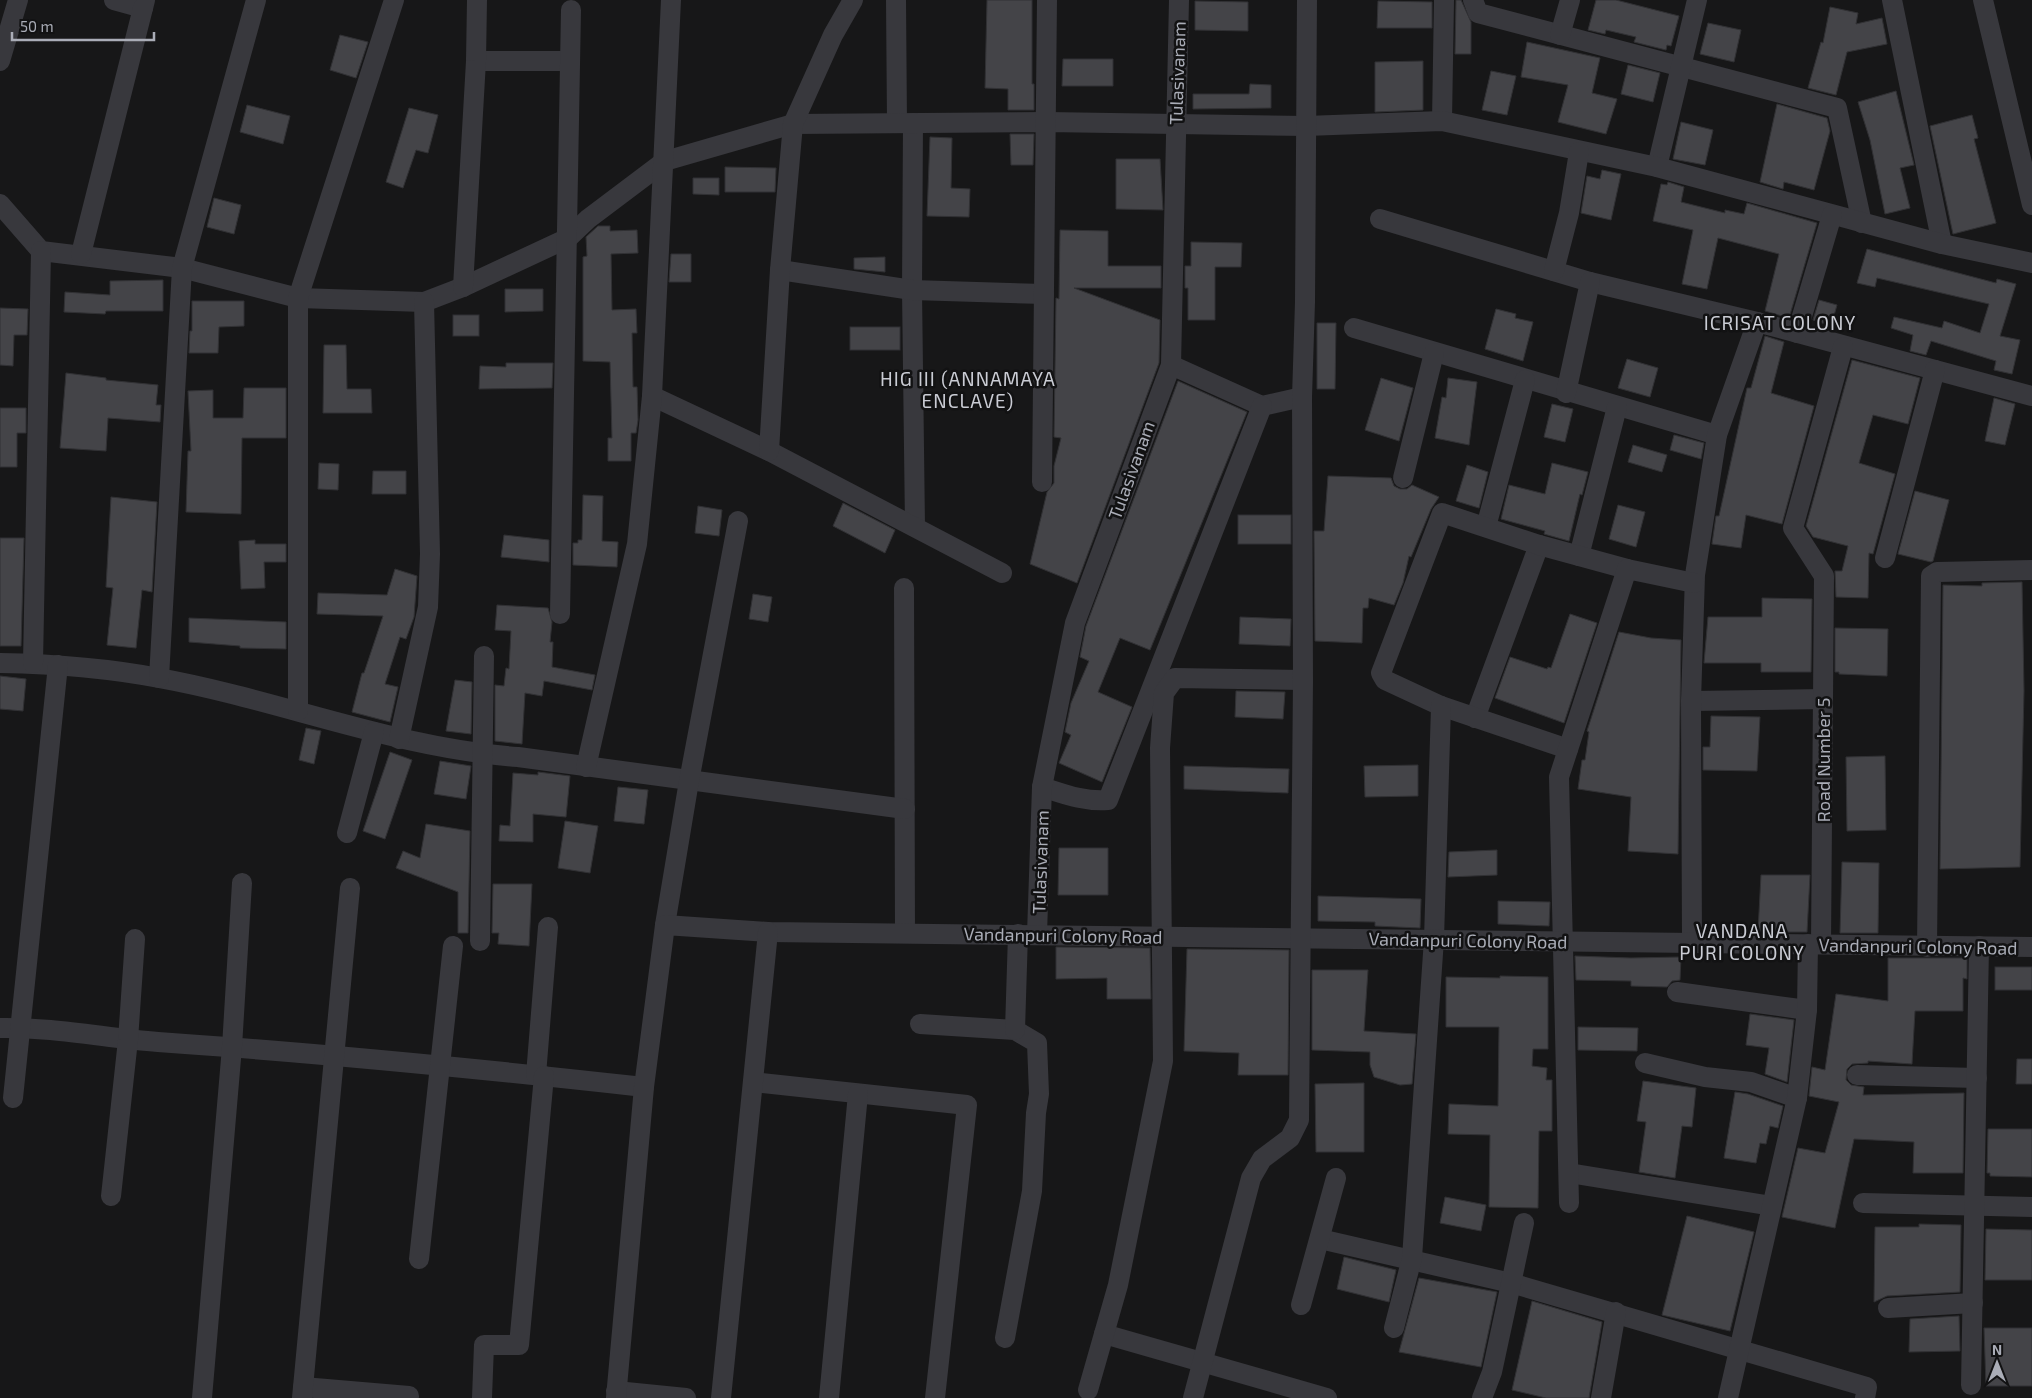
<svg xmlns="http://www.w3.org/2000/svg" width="2032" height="1398" font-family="'Exo 2',sans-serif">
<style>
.building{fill:#444448;stroke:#313134}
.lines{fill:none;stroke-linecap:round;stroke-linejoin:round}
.street{stroke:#38383d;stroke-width:20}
.labels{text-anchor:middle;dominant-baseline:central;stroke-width:5;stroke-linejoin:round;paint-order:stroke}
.street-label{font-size:18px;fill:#aaadb7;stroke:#121213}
.neighbourhood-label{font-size:19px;letter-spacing:1px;fill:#caccd4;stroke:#121213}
</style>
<rect width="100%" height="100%" fill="#171718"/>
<!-- building -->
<g class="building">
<path d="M 987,0 L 1032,0 L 1032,84 L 1034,84 L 1034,110 L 1008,110 L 1008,89 L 985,88 Z"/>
<path d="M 1456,0 L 1461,0 L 1471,22 L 1471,54 L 1455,54 Z"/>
<path d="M 1596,0 L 1616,0 L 1679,16 L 1671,46 L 1667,45 L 1666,50 L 1634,42 L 1636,37 L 1606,30 L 1605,34 L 1588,30 Z"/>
<path d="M 1195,1 L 1248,2 L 1248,31 L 1195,30 Z"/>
<path d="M 1378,1 L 1432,2 L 1432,28 L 1377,28 Z"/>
<path d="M 1830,7 L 1858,13 L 1856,24 L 1882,18 L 1887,44 L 1847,52 L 1836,95 L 1808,88 L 1821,42 L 1823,43 Z"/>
<path d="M 1708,23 L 1741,30 L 1734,62 L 1700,54 Z"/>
<path d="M 340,35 L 368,42 L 356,78 L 330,70 Z"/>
<path d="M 1527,42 L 1600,58 L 1592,93 L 1617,99 L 1606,134 L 1558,122 L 1568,85 L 1521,77 Z"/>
<path d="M 1063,59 L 1113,59 L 1113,86 L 1062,86 Z"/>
<path d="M 1423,61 L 1423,110 L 1375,112 L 1375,62 Z"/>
<path d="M 1628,65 L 1660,73 L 1653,102 L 1621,94 Z"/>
<path d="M 1491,71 L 1516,76 L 1507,115 L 1482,110 Z"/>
<path d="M 1250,84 L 1271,85 L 1271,108 L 1193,109 L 1193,94 L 1249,94 Z"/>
<path d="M 1896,91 L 1914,165 L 1900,168 L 1910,208 L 1885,214 L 1870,140 L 1858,102 Z"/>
<path d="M 1777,104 L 1827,118 L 1830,131 L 1814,190 L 1784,182 L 1783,189 L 1760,182 Z"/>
<path d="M 247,105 L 290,116 L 283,144 L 240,132 Z"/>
<path d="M 409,108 L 438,115 L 428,153 L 416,150 L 403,188 L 386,182 Z"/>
<path d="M 1972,115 L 1978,138 L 1974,139 L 1996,223 L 1953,234 L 1930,126 Z"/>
<path d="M 1681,122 L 1713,130 L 1705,165 L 1673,159 Z"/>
<path d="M 1010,134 L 1034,134 L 1033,165 L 1011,165 Z"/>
<path d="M 930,137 L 952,138 L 951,188 L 970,189 L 969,217 L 927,216 Z"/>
<path d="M 1116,159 L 1160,159 L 1163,210 L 1116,209 Z"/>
<path d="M 725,167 L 776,168 L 775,192 L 725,192 Z"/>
<path d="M 1602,170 L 1621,174 L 1611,220 L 1581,213 L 1587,176 L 1600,179 Z"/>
<path d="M 693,178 L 719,178 L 719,195 L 693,194 Z"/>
<path d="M 1668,182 L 1684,187 L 1681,202 L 1725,213 L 1725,210 L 1744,214 L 1747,203 L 1817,223 L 1789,318 L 1765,311 L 1779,254 L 1718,238 L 1707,289 L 1682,284 L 1693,230 L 1653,221 L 1661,184 L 1667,185 Z"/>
<path d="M 214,198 L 241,205 L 234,234 L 207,227 Z"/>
<path d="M 598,226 L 610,226 L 610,231 L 637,230 L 638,253 L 611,254 L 612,310 L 636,309 L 637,333 L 632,333 L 633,387 L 637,387 L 638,420 L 636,433 L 631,433 L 631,461 L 608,461 L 608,438 L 612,438 L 610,362 L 583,361 L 583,257 L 587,256 L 586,237 Z"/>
<path d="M 1060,230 L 1108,231 L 1108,266 L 1161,266 L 1161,288 L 1074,288 L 1160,320 L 1159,363 L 1077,583 L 1030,564 L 1047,492 L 1054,483 L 1054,466 L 1061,438 L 1054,437 L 1056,298 L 1059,299 Z"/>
<path d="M 1191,242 L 1242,243 L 1241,267 L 1215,267 L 1215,320 L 1188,320 L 1188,288 L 1185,288 L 1185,266 L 1191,266 Z"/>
<path d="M 1867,249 L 1996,283 L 1997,279 L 2016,284 L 2000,336 L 2020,340 L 2012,374 L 1994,370 L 1996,361 L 1931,341 L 1926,355 L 1910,351 L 1913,335 L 1891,328 L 1894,317 L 1942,328 L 1944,321 L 1980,333 L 1989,304 L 1877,278 L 1875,287 L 1857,283 Z"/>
<path d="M 671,254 L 691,254 L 691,282 L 669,282 Z"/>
<path d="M 885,257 L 885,272 L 854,269 L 854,258 Z"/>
<path d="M 163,280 L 163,311 L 106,311 L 105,314 L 64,312 L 65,292 L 110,295 L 110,281 Z"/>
<path d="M 505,289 L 543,289 L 543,311 L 505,312 Z"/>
<path d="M 1819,300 L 1837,305 L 1831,326 L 1813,320 Z"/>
<path d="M 192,301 L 244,301 L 244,326 L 219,327 L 218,353 L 189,353 L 190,331 L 192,331 Z"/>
<path d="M 0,308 L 28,309 L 27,335 L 14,335 L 13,366 L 0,365 Z"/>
<path d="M 1496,309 L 1516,314 L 1515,318 L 1533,322 L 1523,361 L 1485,349 Z"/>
<rect x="453" y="315" width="26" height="21"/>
<path d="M 1317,323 L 1336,323 L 1335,389 L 1317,389 Z"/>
<rect x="850" y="327" width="50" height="23"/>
<path d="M 1765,336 L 1784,342 L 1771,393 L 1814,406 L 1782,524 L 1746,515 L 1741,548 L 1712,544 L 1716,516 L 1719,516 L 1747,388 L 1751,388 Z"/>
<path d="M 324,345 L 346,345 L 347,389 L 371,389 L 372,413 L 323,413 Z"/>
<path d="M 1627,359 L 1658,368 L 1650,397 L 1618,388 Z"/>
<path d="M 1852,360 L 1920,378 L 1908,424 L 1873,415 L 1859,463 L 1895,474 L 1873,554 L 1869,553 L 1868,598 L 1836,597 L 1835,571 L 1842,571 L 1848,546 L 1813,537 L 1806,526 Z"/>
<path d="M 506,363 L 553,363 L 552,388 L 479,389 L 480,366 L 506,367 Z"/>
<path d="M 66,373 L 106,378 L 106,380 L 158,385 L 156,405 L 161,405 L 160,422 L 108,418 L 106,451 L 60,448 Z"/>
<path d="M 1381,378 L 1413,388 L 1399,441 L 1365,430 Z"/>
<path d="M 1448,378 L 1477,382 L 1469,445 L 1435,438 L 1442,397 L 1446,398 Z"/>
<path d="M 1178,381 L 1247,412 L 1150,650 L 1120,638 L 1098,692 L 1132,707 L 1102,782 L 1059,763 L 1071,735 L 1065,732 L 1071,703 L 1089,661 L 1080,657 L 1086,626 Z"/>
<path d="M 244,388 L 286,388 L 286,438 L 242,438 L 241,514 L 186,512 L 188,451 L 191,451 L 188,391 L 213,390 L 213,418 L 243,418 Z"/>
<path d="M 1994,398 L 2015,404 L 2005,445 L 1985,441 Z"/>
<path d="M 1552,404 L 1573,409 L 1565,442 L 1544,437 Z"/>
<path d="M 0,408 L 26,408 L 26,433 L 17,433 L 17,467 L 0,467 Z"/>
<path d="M 1674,435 L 1704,443 L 1701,459 L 1670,450 Z"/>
<path d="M 1633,445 L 1667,455 L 1662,472 L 1628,462 Z"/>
<path d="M 319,463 L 339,464 L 338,490 L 318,489 Z"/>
<path d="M 1552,463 L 1588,472 L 1582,495 L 1580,494 L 1569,541 L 1544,534 L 1545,531 L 1501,519 L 1509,485 L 1545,494 Z"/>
<path d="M 1467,465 L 1488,472 L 1479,508 L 1456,501 Z"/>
<path d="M 373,471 L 406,471 L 406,494 L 372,494 Z"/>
<path d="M 1328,476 L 1391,478 L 1394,486 L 1400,489 L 1407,489 L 1412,485 L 1439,497 L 1431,509 L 1411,557 L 1409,556 L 1403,583 L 1394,605 L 1369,598 L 1368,608 L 1363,608 L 1362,643 L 1315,641 L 1314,531 L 1324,531 Z"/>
<path d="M 1915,491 L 1949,500 L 1933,561 L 1931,562 L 1898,554 Z"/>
<path d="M 583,495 L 603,496 L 602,541 L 618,542 L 617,567 L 573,565 L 573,543 L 578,543 L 578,540 L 582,540 Z"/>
<path d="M 111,497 L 157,502 L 152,592 L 142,590 L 136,648 L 107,645 L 113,588 L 106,587 Z"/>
<path d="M 843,503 L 895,530 L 885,553 L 833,526 Z"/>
<path d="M 1618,505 L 1645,512 L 1636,547 L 1609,539 Z"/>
<path d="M 698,506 L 722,510 L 719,536 L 695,533 Z"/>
<rect x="1238" y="515" width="53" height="29"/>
<path d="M 504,535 L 549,540 L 549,562 L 501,557 Z"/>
<path d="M 0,538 L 24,538 L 21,646 L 0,646 Z"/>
<path d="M 255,540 L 255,544 L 286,544 L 286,562 L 264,562 L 265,588 L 241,589 L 239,541 Z"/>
<path d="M 395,569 L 417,576 L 414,617 L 406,639 L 400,637 L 385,684 L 398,687 L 390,722 L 352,712 L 362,673 L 364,673 L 383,616 L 317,614 L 318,593 L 387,595 Z"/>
<path d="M 2022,582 L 2024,691 L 2020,867 L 1940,869 L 1943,585 L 1982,586 L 1982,583 Z"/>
<path d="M 753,594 L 772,597 L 768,622 L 749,619 Z"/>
<path d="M 1762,598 L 1812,599 L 1811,672 L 1761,672 L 1761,663 L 1704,663 L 1708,617 L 1762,617 Z"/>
<path d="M 497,605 L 548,608 L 552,622 L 550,642 L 553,642 L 552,667 L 595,675 L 592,690 L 544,681 L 542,696 L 525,693 L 522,744 L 495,741 L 495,685 L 504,686 L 506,668 L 509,669 L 511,631 L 495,630 Z"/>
<path d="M 1570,614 L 1597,623 L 1564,723 L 1495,698 L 1510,657 L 1547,669 L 1548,667 L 1551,668 Z"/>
<path d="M 1240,617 L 1291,619 L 1290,646 L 1239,644 Z"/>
<path d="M 189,618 L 286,622 L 286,649 L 240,648 L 240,646 L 189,642 Z"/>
<path d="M 1835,628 L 1888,629 L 1887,676 L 1839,674 L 1839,672 L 1835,672 Z"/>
<path d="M 1619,632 L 1651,638 L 1681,640 L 1678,854 L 1628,851 L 1631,797 L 1578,789 L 1582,760 L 1585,760 L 1589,732 L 1587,731 Z"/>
<path d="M 0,676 L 26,679 L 23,711 L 0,709 Z"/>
<path d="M 455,680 L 472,682 L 471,734 L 446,731 Z"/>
<path d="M 1236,691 L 1285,692 L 1283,719 L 1235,717 Z"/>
<path d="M 1711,716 L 1760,717 L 1757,771 L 1703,770 L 1703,747 L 1710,747 Z"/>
<path d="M 306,728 L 321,731 L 314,764 L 299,760 Z"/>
<path d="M 390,752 L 412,760 L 385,839 L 363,831 Z"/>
<path d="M 1885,756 L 1886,830 L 1847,831 L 1846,757 Z"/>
<path d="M 440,761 L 471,766 L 466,799 L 434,794 Z"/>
<path d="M 1418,765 L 1418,796 L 1365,797 L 1364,766 Z"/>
<path d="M 1184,766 L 1289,769 L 1288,793 L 1184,789 Z"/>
<path d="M 538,772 L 570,776 L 566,817 L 533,814 L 533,842 L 499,841 L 500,825 L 510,826 L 513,773 L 538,775 Z"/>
<path d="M 618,787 L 648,790 L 644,824 L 614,821 Z"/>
<path d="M 565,821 L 598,826 L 590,873 L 558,868 Z"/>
<path d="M 426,824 L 470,831 L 468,933 L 458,933 L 458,892 L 396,868 L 403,851 L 420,858 Z"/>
<path d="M 1059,848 L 1108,848 L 1108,895 L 1058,895 Z"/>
<path d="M 1497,850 L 1497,875 L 1448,877 L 1449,852 Z"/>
<path d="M 1842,862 L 1879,863 L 1878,933 L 1840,933 Z"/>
<path d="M 1761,875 L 1810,875 L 1807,932 L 1758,932 Z"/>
<path d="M 493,884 L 532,884 L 529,946 L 498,944 L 499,933 L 492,933 Z"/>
<path d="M 1318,896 L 1421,899 L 1420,928 L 1375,926 L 1375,922 L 1318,921 Z"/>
<path d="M 1498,901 L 1550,902 L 1549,926 L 1498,924 Z"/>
<path d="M 1056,947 L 1150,948 L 1151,999 L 1107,999 L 1107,978 L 1056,979 Z"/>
<path d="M 1187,949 L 1289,950 L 1288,1075 L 1238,1075 L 1239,1053 L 1184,1051 Z"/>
<path d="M 1575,956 L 1631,958 L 1681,957 L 1680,980 L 1672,981 L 1667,987 L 1631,986 L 1631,981 L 1576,980 Z"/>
<path d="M 1888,958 L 1967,958 L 1967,979 L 1963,978 L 1963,1011 L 1915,1011 L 1912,1064 L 1868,1061 L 1868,1063 L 1852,1064 L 1847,1069 L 1846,1080 L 1851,1085 L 1864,1087 L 1863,1095 L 1964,1093 L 1963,1173 L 1913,1173 L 1914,1142 L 1854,1139 L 1835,1228 L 1782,1217 L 1798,1148 L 1825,1153 L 1839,1102 L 1809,1096 L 1812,1067 L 1825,1070 L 1836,994 L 1888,1001 Z"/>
<rect x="1995" y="967" width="37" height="23"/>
<path d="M 1312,970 L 1368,970 L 1364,1031 L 1416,1034 L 1412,1084 L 1400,1085 L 1374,1077 L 1370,1065 L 1370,1052 L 1312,1050 Z"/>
<path d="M 1500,976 L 1548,977 L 1548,1049 L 1533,1049 L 1532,1066 L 1547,1068 L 1546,1080 L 1552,1080 L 1552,1131 L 1539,1131 L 1538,1208 L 1489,1207 L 1490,1135 L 1448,1134 L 1449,1104 L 1498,1106 L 1499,1027 L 1446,1027 L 1446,977 L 1500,978 Z"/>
<path d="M 1750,1014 L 1794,1020 L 1787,1082 L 1765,1074 L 1769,1048 L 1746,1045 Z"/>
<path d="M 1578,1027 L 1638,1028 L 1637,1051 L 1578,1050 Z"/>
<path d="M 2017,1059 L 2032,1059 L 2032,1084 L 2016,1084 Z"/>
<path d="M 1643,1081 L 1696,1088 L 1692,1127 L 1682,1126 L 1675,1178 L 1639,1172 L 1646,1122 L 1637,1121 Z"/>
<path d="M 1364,1083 L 1364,1152 L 1316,1152 L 1315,1084 Z"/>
<path d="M 1735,1092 L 1748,1094 L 1783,1106 L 1778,1128 L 1770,1126 L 1766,1144 L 1760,1143 L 1756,1163 L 1724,1158 Z"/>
<path d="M 1988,1129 L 2032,1129 L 2032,1177 L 1990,1176 L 1990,1173 L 1987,1173 Z"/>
<path d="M 1445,1197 L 1486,1205 L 1481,1231 L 1440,1223 Z"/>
<path d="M 1687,1216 L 1754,1232 L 1730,1331 L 1662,1315 Z"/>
<path d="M 1919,1224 L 1961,1225 L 1960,1292 L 1887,1296 L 1874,1302 L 1875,1227 L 1919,1227 Z"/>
<path d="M 1986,1229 L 2032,1230 L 2032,1280 L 1985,1280 Z"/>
<path d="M 1344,1257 L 1396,1270 L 1389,1302 L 1337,1289 Z"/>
<path d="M 1419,1278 L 1497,1292 L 1481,1367 L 1399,1352 Z"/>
<path d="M 1532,1301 L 1602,1322 L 1589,1398 L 1546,1398 L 1512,1390 Z"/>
<path d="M 1959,1316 L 1960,1351 L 1909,1352 L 1910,1319 Z"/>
<path d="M 1984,1328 L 2032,1328 L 2032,1386 L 1986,1386 Z"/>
</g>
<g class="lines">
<!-- street -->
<g class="street">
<path d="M 114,0 L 143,8 L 145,0"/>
<path d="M 896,0 L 897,123"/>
<path d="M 1473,0 L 1478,13 L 1837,108 L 1862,223"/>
<path d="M 1892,0 L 1942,244"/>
<path d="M 1983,0 L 2032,205"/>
<path d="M 1560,35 L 1570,0"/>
<path d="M 0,61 L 18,0"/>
<path d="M 476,61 L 569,61"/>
<path d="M 1442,121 L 1444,0"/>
<path d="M 913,123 L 912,290 L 915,527"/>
<path d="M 1657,167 L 1697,0"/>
<path d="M 0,204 L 41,251 L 182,268 L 298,298 L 424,302 L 463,287 L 568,238 L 588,219 L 665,161 L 793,124 L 1047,122 L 1306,126 L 1442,121 L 1657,167 L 1942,244 L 2032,263"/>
<path d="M 1380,219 L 1590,282 L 1757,322 L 2032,396"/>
<path d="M 81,254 L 143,8"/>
<path d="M 780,270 L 912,290 L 1044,294"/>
<path d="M 1554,271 L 1569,213 L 1579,152"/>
<path d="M 463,287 L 476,61 L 477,0"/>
<path d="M 1354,328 L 1717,435"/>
<path d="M 1797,333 L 1832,215"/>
<path d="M 1171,365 L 1262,406 L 1302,397"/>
<path d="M 1566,393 L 1590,282"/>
<path d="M 652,396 L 769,451 L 1002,573"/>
<path d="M 769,451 L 780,270 L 793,124 L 833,35 L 853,0"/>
<path d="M 1403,478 L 1434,353"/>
<path d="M 1042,482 L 1047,0"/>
<path d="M 1486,527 L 1525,380"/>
<path d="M 1579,556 L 1617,407"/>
<path d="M 1885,558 L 1935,370"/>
<path d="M 904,588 L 905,932"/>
<path d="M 560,614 L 571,10"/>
<path d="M 0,663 C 53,664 107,668 159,678 C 280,700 395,748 518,757 L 905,809"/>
<path d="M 33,663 L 41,251"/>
<path d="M 159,678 L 182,268 L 256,0"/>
<path d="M 1691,701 L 1823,699"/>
<path d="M 298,711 L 298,298 L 394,0"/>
<path d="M 1475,718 L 1539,545"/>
<path d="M 399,739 L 428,607 L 430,554 L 424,302"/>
<path d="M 1568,749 L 1441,706 L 1385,680 L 1381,673 L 1442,513 L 1539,545 L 1627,569"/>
<path d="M 586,767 L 637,544 L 652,396 L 671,0"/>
<path d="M 1042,787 C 1064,794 1084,802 1108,800 L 1262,406"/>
<path d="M 347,833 L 374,732"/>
<path d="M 665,925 L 689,781 L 738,521"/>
<path d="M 1037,934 L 1042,787 L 1075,623 L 1171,365 L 1179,0"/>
<path d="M 480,941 L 484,656"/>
<path d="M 1692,943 L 1691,701 L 1695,575 L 1717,435 L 1757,322"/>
<path d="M 1821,944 L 1824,576 L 1793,528 L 1843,347"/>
<path d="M 1927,947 L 1931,576 L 1937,572 L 2032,570"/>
<path d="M 1677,992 L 1807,1010"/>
<path d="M 920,1024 L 1015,1030 L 1037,1043 L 1039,1094 L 1036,1113 L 1032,1191 L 1005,1338"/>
<path d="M 0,1028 C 53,1027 106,1038 158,1042 C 320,1053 482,1069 644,1087"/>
<path d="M 1015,1030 L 1018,934"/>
<path d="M 1645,1063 L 1705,1077 L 1751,1082 L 1797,1098"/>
<path d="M 536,1075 L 548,927"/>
<path d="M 1857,1075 L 1977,1078"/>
<path d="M 753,1082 L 967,1105 L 935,1398"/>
<path d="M 13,1098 L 58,665"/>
<path d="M 1569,1173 L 1772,1206"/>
<path d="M 111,1196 L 128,1040 L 135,939"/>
<path d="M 1569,1203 L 1559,777 L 1627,569 L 1694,583"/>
<path d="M 1863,1203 L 2032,1207"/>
<path d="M 1320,1239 L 1511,1283 L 1867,1387 L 1865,1398"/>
<path d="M 419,1259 L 453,946"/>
<path d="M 1301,1305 L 1336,1178"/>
<path d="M 1888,1308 L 1973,1303"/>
<path d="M 1394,1328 L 1412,1258 L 1434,939 L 1441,706"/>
<path d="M 1104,1334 L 1327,1398"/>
<path d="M 1971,1385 L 1979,946"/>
<path d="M 303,1387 L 409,1396"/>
<path d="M 1088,1390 L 1118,1285 L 1163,1061 L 1160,748 L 1164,693 L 1175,678 L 1303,680"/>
<path d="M 616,1391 L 686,1398"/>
<path d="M 202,1398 L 232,1047 L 242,883"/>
<path d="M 302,1398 L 350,888"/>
<path d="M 482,1398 L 484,1345 L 519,1345 L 544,1076"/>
<path d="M 616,1398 L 644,1087 L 665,925 L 768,932 L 2032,947"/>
<path d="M 721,1398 L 768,932"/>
<path d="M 829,1398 L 858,1094"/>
<path d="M 1193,1398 L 1251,1178 L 1262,1159 L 1290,1138 L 1299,1120 L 1303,680 L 1302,397 L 1305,302 L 1307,0"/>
<path d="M 1482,1398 L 1492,1372 L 1524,1223"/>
<path d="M 1601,1398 L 1616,1312"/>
<path d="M 1728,1398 L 1797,1098 L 1807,1010 L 1808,944"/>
</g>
</g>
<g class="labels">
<!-- street labels -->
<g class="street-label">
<text transform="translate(1177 73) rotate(-88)">Tulasivanam</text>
<text transform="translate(1131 470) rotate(-70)">Tulasivanam</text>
<text transform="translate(1823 760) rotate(-90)">Road Number 5</text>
<text transform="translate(1040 862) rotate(-88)">Tulasivanam</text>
<text transform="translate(1063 935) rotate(1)">Vandanpuri Colony Road</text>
<text transform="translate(1468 940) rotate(1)">Vandanpuri Colony Road</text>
<text transform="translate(1918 946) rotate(1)">Vandanpuri Colony Road</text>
</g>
<!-- neighbourhood labels -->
<g class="neighbourhood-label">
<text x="1780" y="322">ICRISAT COLONY</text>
<text x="968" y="378">HIG III (ANNAMAYA<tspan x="968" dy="22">ENCLAVE)</tspan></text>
<text x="1742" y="930">VANDANA<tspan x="1742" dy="22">PURI COLONY</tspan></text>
</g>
</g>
<!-- north arrow -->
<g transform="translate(1997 1363)" stroke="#121213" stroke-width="4" paint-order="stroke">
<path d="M0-4L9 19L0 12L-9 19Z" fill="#aaadb7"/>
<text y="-8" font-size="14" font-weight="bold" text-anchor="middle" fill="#aaadb7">N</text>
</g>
<!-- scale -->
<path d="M12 32v8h142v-8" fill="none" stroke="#aaadb7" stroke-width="2.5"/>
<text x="20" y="32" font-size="15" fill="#aaadb7" stroke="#121213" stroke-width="4" paint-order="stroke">50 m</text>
</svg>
